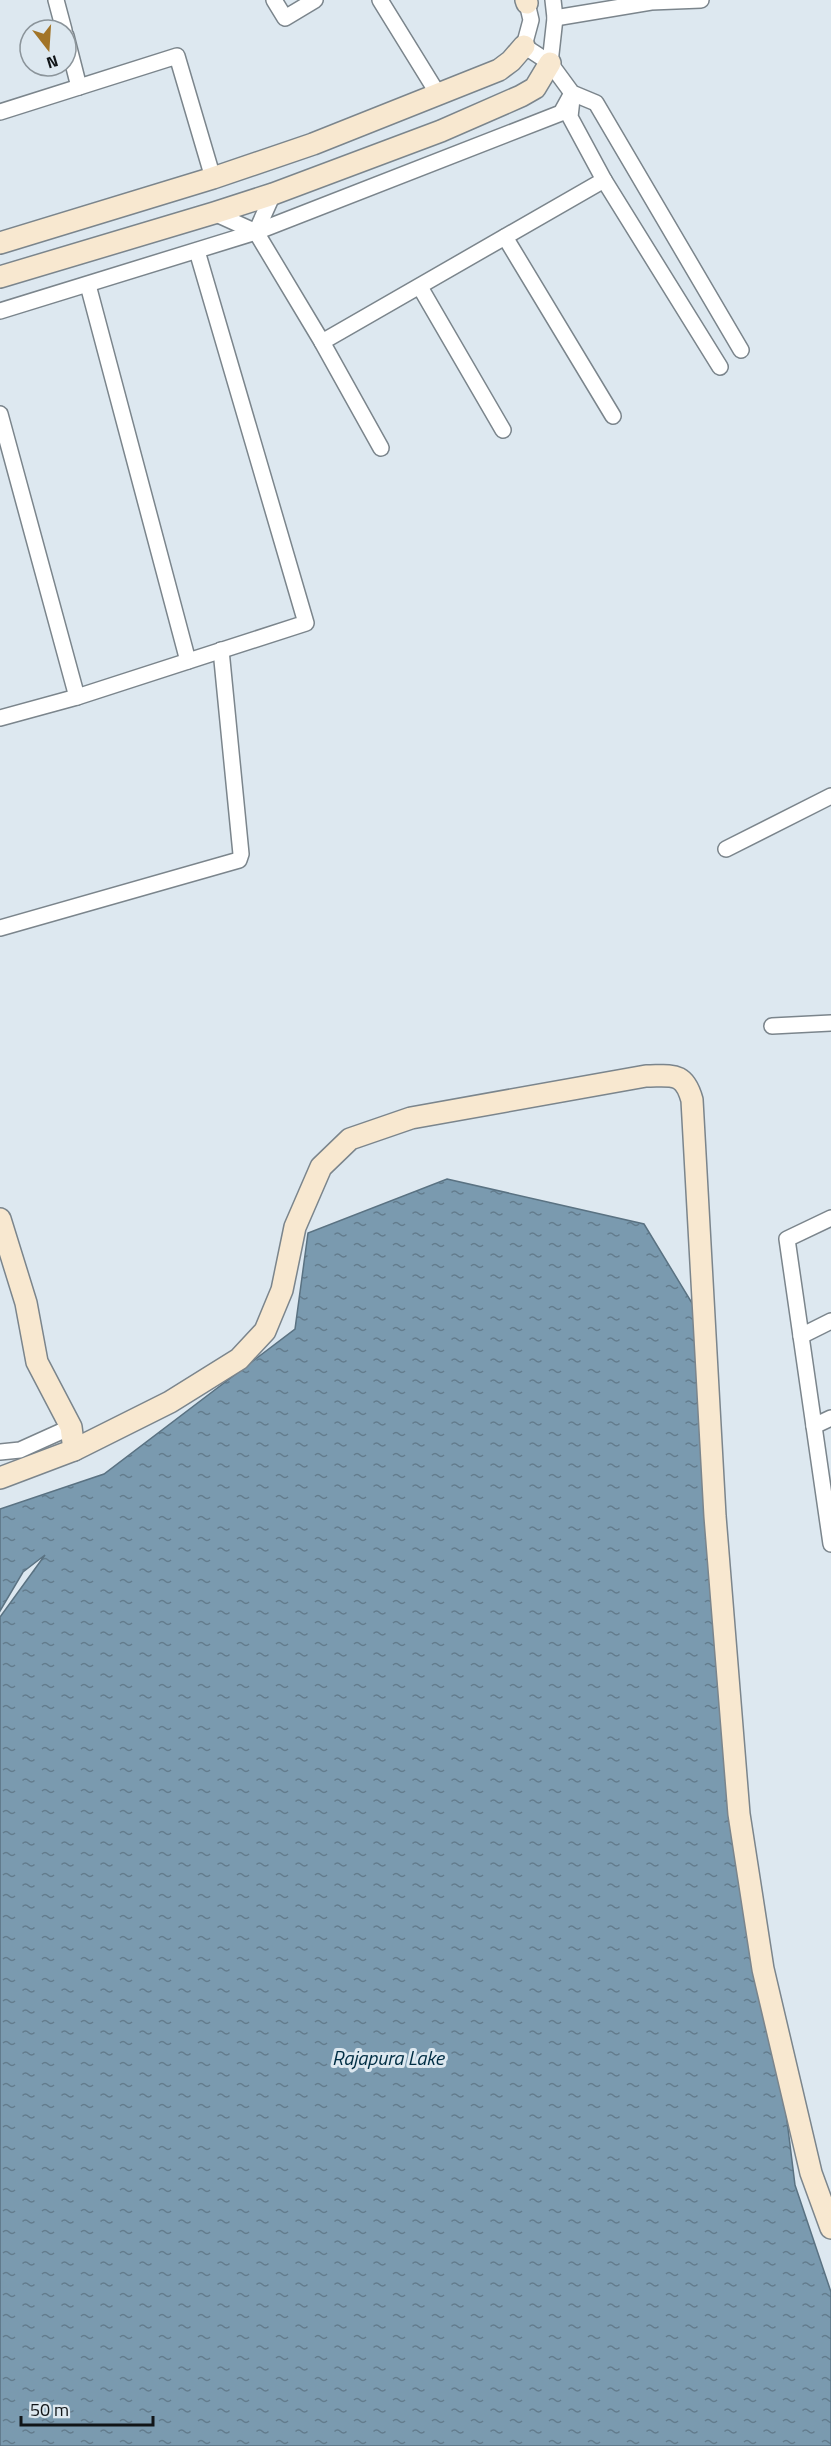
<svg xmlns="http://www.w3.org/2000/svg" width="831" height="2446" font-family="'Titillium Web',sans-serif">
<style>
.water{fill:url(#water-ripples);stroke:#5a7282;stroke-width:1.5}
.lines{fill:none;stroke-linecap:round;stroke-linejoin:round}
.street-casing{stroke:#7b858c;stroke-width:18}
.secondary-casing{stroke:#7b858c;stroke-width:24}
.street{stroke:#fff;stroke-width:15}
.secondary{stroke:#f8e8d0;stroke-width:21}
.labels{text-anchor:middle;dominant-baseline:central;stroke-width:6;stroke-linejoin:round;paint-order:stroke}
.water-label{font-size:20px;font-style:italic;fill:#002e44;stroke:#dde8f0}
</style>
<defs>
<pattern id="water-ripples" width="26" height="14" patternUnits="userSpaceOnUse" patternTransform="scale(1.5)"><rect width="26" height="14" fill="#7a9aaf"/><path d="M2 4q2-2 4 0t4 0M15 11q2-2 4 0t4 0" fill="none" stroke="#637c8d"/></pattern>
</defs>
<rect width="100%" height="100%" fill="#dde8f0"/>
<!-- water -->
<path class="water" d="M 447,1179 L 644,1224 L 712,1336 L 721,1588 L 795,2185 L 831,2292 L 831,2446 L 0,2446 L 0,1617 L 45,1555 L 23,1572 L 0,1611 L 0,1509 L 104,1474 L 295,1329 L 308,1233 Z"/>
<g class="lines">
<defs>
<g id="street">
<path d="M 56,0 L 64,30"/>
<path d="M 274,0 L 285,18 L 315,0"/>
<path d="M 380,0 L 438,94"/>
<path d="M 527,3 L 531,20 L 524,46 L 550,63 L 572,93 L 596,103 L 741,350"/>
<path d="M 555,18 L 651,2 L 701,0"/>
<path d="M 66,36 L 79,87"/>
<path d="M 550,63 L 555,18 L 553,0"/>
<path d="M 0,112 L 177,56 L 213,178"/>
<path d="M 604,180 L 720,367"/>
<path d="M 214,213 L 256,232 L 322,342 L 604,180 L 570,117 L 572,99"/>
<path d="M 256,232 L 273,194"/>
<path d="M 505,237 L 613,416"/>
<path d="M 88,285 L 188,661"/>
<path d="M 420,287 L 503,430"/>
<path d="M 0,311 L 256,232 L 561,113 L 572,93"/>
<path d="M 322,342 L 381,448"/>
<path d="M 0,414 L 77,697"/>
<path d="M 0,718 L 77,697 L 306,623 L 197,251"/>
<path d="M 726,849 L 831,796"/>
<path d="M 0,928 L 239,860 L 241,854 L 221,650"/>
<path d="M 772,1026 L 831,1023"/>
<path d="M 831,1218 L 787,1239 L 831,1544"/>
<path d="M 801,1336 L 831,1321"/>
<path d="M 814,1426 L 831,1418"/>
<path d="M 0,1452 L 20,1450 L 71,1427"/>
</g>
<g id="secondary">
<path d="M 526,0 L 527,3"/>
<path d="M 0,243 L 213,178 L 313,144 L 499,70 L 511,61 L 524,46"/>
<path d="M 0,277 L 214,213 L 273,194 L 441,131 L 521,96 L 535,88 L 550,63"/>
<path d="M 0,1219 L 26,1303 L 37,1362 L 71,1427 L 74,1450 L 0,1478"/>
<path d="M 74,1450 L 170,1402 L 239,1359 L 265,1331 L 282,1290 L 295,1227 L 321,1167 L 350,1139 L 411,1118 L 646,1076 C 672,1076 684,1071 692,1100 L 715,1516 L 739,1814 L 763,1969 L 811,2173 L 831,2228"/>
</g>
</defs>
<!-- street casing -->
<use href="#street" class="street-casing"/>
<!-- secondary casing -->
<use href="#secondary" class="secondary-casing"/>
<!-- street -->
<use href="#street" class="street"/>
<!-- secondary -->
<use href="#secondary" class="secondary"/>
</g>
<g class="labels">
<!-- water labels -->
<g class="water-label">
<text x="388" y="2057">Rajapura Lake</text>
</g>
</g>
<!-- north arrow -->
<g transform="translate(48 48) rotate(163)"><circle r="28" fill="#dde8f0" stroke="#8b949a" stroke-width="1.5"/>
<path d="M0-4.5L10 22L0 15L-10 22Z" fill="#a27427"/>
<text y="-9" font-size="16" font-weight="bold" text-anchor="middle" fill="#111518">N</text>
</g>
<!-- scale -->
<path d="M21 2416v9h132v-9" fill="none" stroke="#111518" stroke-width="3"/>
<text x="30" y="2416" font-size="18" fill="#111518" stroke="#dde8f0" stroke-width="4.5" paint-order="stroke">50 m</text>
</svg>
